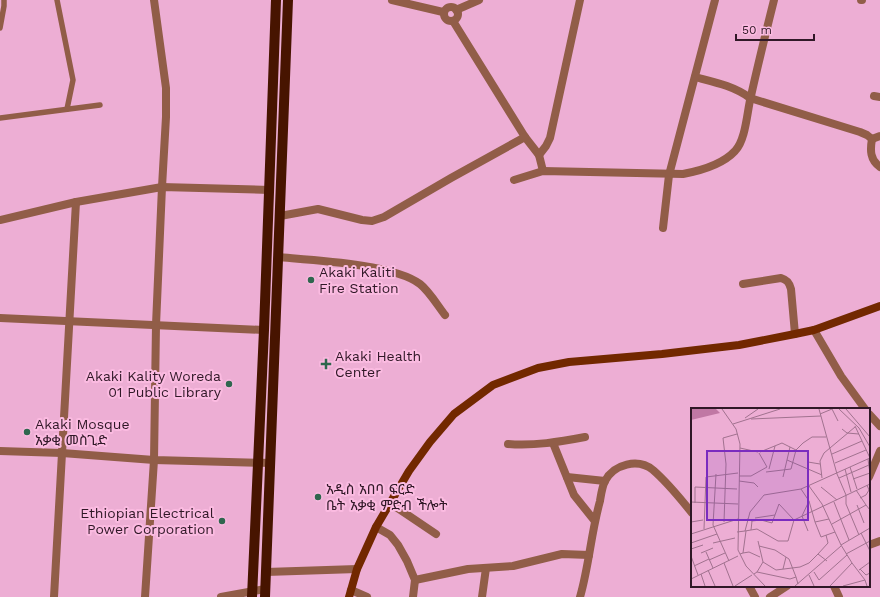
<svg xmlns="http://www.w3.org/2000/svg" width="880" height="597" font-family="'Work Sans','Noto Sans Ethiopic',sans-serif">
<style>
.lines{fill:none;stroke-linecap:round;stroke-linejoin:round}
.service{stroke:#915d48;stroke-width:5.5}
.minor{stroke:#915d48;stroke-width:8}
.tertiary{stroke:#915d48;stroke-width:8}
.secondary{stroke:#722800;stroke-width:8}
.primary{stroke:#471400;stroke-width:10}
.poi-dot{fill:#2f664e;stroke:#fbbbe1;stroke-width:1.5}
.labels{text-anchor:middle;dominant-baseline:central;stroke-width:4;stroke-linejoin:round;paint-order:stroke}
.poi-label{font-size:14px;fill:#301827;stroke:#fbbbe1;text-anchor:start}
.inset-road{fill:none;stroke:#a1728f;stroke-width:1}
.view{fill:#7b2cbf;fill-opacity:0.15;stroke:#7b2cbf;stroke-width:2}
.inset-edge{fill:none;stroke:#301827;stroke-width:2}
</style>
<rect width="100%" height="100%" fill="#edaed4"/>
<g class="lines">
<!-- service -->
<g class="service">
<path d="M 57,0 L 73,80 L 67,109"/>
<path d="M 0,28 L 4,6 L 4,0"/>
<path d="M 0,118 L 100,105"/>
</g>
<!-- minor -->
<g class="minor">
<path d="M 392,0 L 443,12"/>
<path d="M 861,0 L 862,0"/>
<circle cx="451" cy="14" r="7"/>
<path d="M 456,10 L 479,0"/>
<path d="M 453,21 L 525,137 L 539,155 L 543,171"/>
<path d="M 695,77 C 714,82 734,86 750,98 L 860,132 L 867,135 L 872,139"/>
<path d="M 874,96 L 880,97"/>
<path d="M 872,139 C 870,150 870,160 880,167"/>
<path d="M 872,139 L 880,136"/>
<path d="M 539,155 L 546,146 L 550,138 L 580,0"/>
<path d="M 514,180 L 543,171 L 683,174 C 699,171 723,164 735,151 C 746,140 747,111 751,96 C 758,64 766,32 774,0"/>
<path d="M 280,216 L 318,209 L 362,220 L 372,221 L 384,217 L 451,178 L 525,137"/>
<path d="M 0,220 L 76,202 L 162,187 L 270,190"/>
<path d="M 663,228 L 669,175 L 715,0"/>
<path d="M 278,257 C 312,260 394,264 420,284 C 429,291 438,306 445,315"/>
<path d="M 743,284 L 781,278 C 787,280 789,282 791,289 L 795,334"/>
<path d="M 0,318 L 264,330"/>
<path d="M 814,330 L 841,376 L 865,409"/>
<path d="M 869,414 L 880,426"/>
<path d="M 553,443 L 574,495 L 594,520"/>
<path d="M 508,444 C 534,446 559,442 585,437"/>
<path d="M 0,451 L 62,453 L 154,460 L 270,463"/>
<path d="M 567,477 L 605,481"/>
<path d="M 869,477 L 880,451"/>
<path d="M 390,503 L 436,534"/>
<path d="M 376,527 L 390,535 L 398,545 L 407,561 L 415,580 L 413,597"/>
<path d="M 869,545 L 880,541"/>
<path d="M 266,572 L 357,569"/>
<path d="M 415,580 L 468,569 L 513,566 L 562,554 L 589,555"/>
<path d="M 749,586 L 755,597"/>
<path d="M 834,586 L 839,597"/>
<path d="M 351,590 L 367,597"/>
<path d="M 54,597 L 76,202"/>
<path d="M 145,597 L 154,460 L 156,325 L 162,187 L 166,117 L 166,88 L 154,0"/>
<path d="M 482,597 L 486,568"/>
<path d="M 580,597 C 589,566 591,533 600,501 C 601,495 602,487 605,481 C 614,464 638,458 653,470 C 667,482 680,498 692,513"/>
<path d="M 770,597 L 787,586"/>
</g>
<!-- tertiary -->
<path class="tertiary" d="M 221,597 L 265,589"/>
<!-- secondary -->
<path class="secondary" d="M 349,597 L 357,569 L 376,527 L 409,471 L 430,442 L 454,414 L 493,385 L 538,368 L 569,362 L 662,354 L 739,345 L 795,334 L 814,330 L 880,306"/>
<!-- primary -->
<g class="primary">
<path d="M 252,597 L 264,330 L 276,0"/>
<path d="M 265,597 L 288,0"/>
</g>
</g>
<!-- markers -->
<g class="poi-dot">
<circle cx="311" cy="280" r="4"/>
<path d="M324 358h4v4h4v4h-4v4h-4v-4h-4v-4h4z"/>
<circle cx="229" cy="384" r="4"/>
<circle cx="27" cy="432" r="4"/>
<circle cx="318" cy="497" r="4"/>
<circle cx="222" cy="521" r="4"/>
</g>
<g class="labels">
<!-- poi labels -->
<g class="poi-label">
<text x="319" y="272">Akaki Kaliti<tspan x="319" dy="16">Fire Station</tspan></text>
<text x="335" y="356">Akaki Health<tspan x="335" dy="16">Center</tspan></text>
<text x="221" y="376" text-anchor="end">Akaki Kality Woreda<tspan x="221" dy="16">01 Public Library</tspan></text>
<text x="35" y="424">Akaki Mosque<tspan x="35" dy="16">አቃቂ መስጊድ</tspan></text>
<text x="326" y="489">አዲስ አበባ ፍርድ<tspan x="326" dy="16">ቤት አቃቂ ምድብ ችሎት</tspan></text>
<text x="214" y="513" text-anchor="end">Ethiopian Electrical<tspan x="214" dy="16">Power Corporation</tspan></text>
</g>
</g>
<!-- overview -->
<g transform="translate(691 408)">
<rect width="179" height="179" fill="#edaed4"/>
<path d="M 0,1 L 25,1 L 29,5 L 0,12 Z" fill="#c078a4"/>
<path class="inset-road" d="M 31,1 L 45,21 L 49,36 L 47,142 L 55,158 L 74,178M 128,1 L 146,66 L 155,87 L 155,96 L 168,127M 141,1 L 147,13M 148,1 L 168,20 L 179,39M 155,1 L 179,29M 129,6 L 141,1M 54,10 L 67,1M 60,11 L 130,8M 42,16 L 89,1M 164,18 L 179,50M 151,21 L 156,25 L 168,26M 49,40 L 67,44M 69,44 L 91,35 L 105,42M 68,45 L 76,59M 141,46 L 171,33M 177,51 L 179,66M 96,52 L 131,67M 117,54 L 129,56M 144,55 L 175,42M 159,59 L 166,81M 78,61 L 84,38M 154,61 L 160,84M 75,64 L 100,61 L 105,42 L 112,35 L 121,29 L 135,29M 25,66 L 22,117 L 38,153M 48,68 L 60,68 L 76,59M 92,69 L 99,39M 131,70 L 129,53 L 133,45 L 164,19M 148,70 L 178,57M 162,71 L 179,65M 48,73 L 63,75 L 67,79M 118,78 L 131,96 L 150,137 L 161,155 L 139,178M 130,79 L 146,92M 110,81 L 118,93 L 111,108 L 117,123M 165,82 L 175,97M 169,90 L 175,87 L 178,82 L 176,77M 118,93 L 124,114M 0,94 L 47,96M 143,94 L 158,132M 4,95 L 4,79 L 46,81M 166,97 L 173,115M 64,110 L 84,107M 56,111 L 61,113 L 60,122M 138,111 L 124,114 L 130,129 L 144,124M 103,112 L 179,76M 0,114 L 12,112M 33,114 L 35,56 L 32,30 L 46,26M 141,116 L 175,97 L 179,102M 13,121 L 15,69 L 47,65M 54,123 L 66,121 L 87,133 L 97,133 L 103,112 L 88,96 L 81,115 L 70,112 L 61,113M 46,124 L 54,123 L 59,104 L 73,87 L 110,81 L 179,50M 170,125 L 179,143M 0,126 L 47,111M 135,127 L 137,135 L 127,146 L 136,153M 0,135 L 26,126M 22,135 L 44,130M 150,137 L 179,120M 68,138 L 84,142 L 98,151 L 105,169M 0,141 L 12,137M 15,144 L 22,160M 10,145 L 22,140M 52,145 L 58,144 L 69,149M 49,146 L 52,145 L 55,123M 155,146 L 179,133M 0,148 L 7,167M 18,152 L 34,145M 72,154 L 85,162 L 109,159 L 118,155 L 127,146M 33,155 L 42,178M 161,155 L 174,172M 3,158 L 18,151M 92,161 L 95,149M 169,161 L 175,167 L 179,165M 17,162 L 24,178M 168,162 L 179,154M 66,164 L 72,154 L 67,133M 123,164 L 128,172 L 156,147M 10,166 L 14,178M 63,166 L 66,164 L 99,171 L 105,169 L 107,176M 118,167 L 123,178M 0,171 L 47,148M 44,178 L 61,167M 104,178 L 150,138M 152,178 L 174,172 L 176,178"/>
<path class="view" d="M 16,43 L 117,43 L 117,112 L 16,112 Z"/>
<rect width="179" height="179" class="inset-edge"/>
</g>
<!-- scale -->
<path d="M736 34v6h78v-6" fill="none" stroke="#301827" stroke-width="2"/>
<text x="742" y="34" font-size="12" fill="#301827" stroke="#fbbbe1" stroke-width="3" paint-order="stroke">50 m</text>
</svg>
